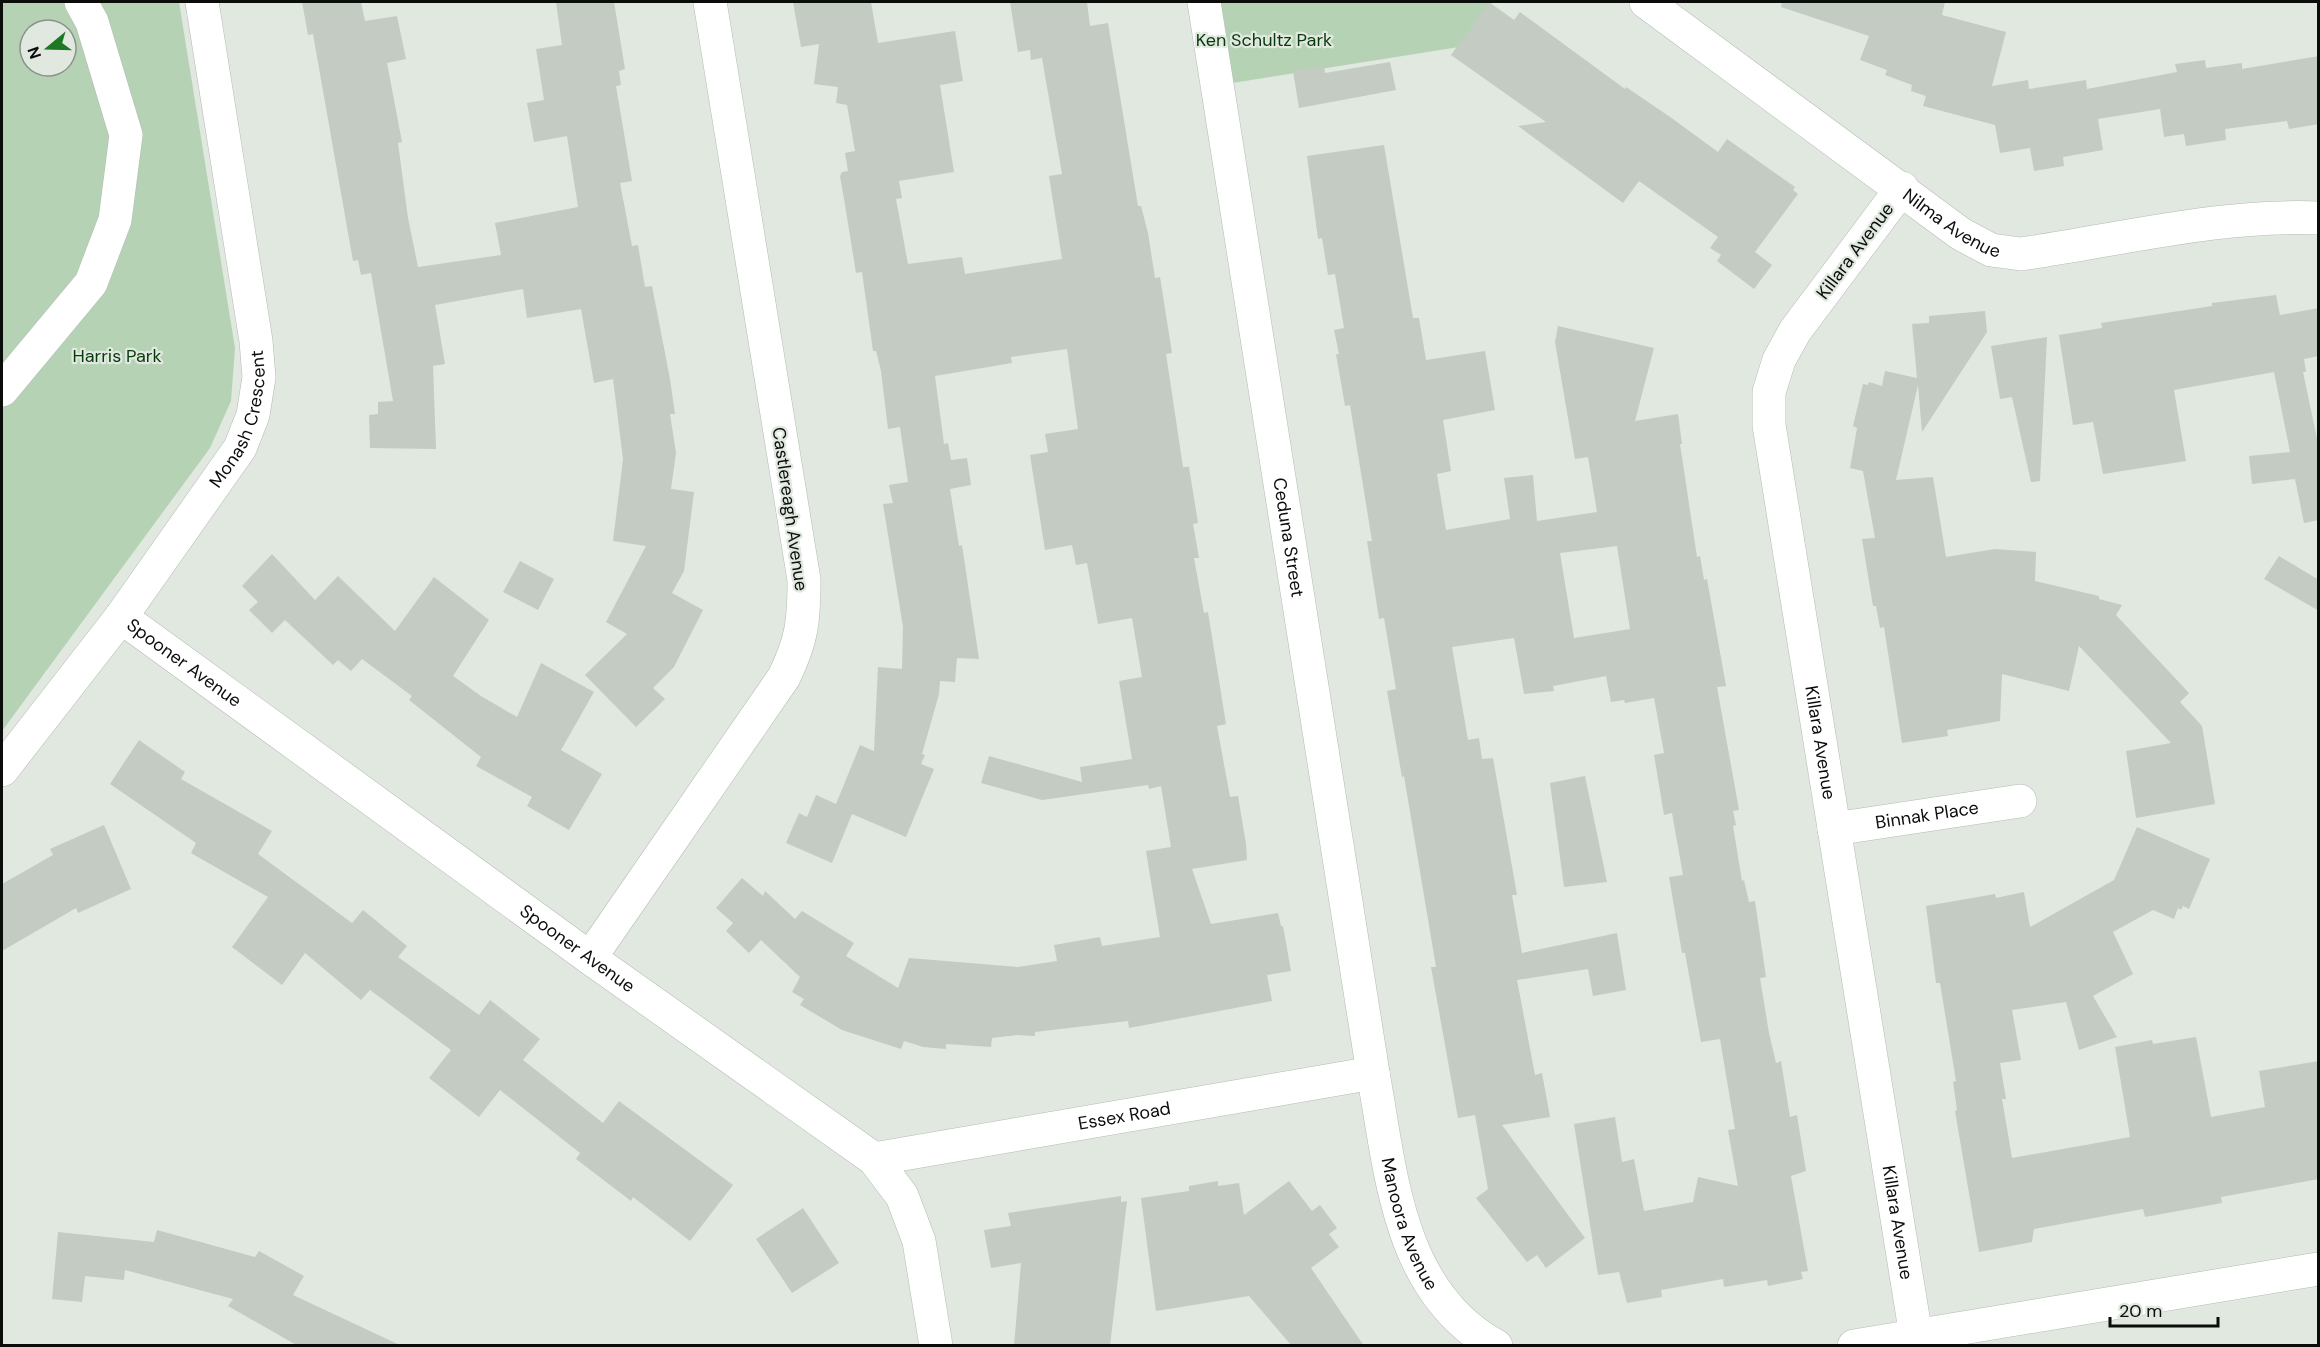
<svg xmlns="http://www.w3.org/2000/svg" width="2320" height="1347" font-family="'DM Sans',sans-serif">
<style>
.green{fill:#b5d3b4;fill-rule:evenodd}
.building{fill:#c3cbc3;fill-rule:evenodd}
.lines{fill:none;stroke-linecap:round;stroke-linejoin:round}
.minor-casing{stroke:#b4bbb4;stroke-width:34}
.minor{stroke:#fff;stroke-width:33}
.labels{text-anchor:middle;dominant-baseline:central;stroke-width:4.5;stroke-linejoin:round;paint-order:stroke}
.park-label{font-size:18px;fill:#063a0b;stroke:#e0e8e0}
.street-label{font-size:18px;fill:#0b0d0b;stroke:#e0e8e0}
</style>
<rect width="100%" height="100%" fill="#e0e8e0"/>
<!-- green -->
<g class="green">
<path d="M 2,2 L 179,2 L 235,348 L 231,401 L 210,448 L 2,731 ZM 30,30 L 66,30 L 66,66 L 30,66 Z"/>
<path d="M 1219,2 L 1491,2 L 1459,47 L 1232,83 Z"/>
</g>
<!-- building -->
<g class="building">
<path d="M 302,2 L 361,2 L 365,21 L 397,16 L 406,59 L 387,63 L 402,142 L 398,143 L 408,218 L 418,267 L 501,255 L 495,223 L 578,207 L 567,136 L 534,142 L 527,103 L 544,100 L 536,49 L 562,45 L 556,2 L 614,2 L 625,69 L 619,71 L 621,85 L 616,86 L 632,181 L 620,183 L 632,246 L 638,245 L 645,287 L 652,286 L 670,379 L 675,414 L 670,414 L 676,453 L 671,489 L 694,492 L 684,571 L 672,593 L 703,610 L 674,667 L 653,688 L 665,699 L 636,727 L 585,675 L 627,634 L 606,622 L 646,546 L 613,541 L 623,459 L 613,379 L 594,383 L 581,309 L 527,318 L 523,289 L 435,305 L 445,364 L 433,366 L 436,449 L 370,448 L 369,415 L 378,414 L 378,402 L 393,401 L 371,273 L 361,275 L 358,260 L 353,261 L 313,34 L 308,35 Z"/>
<path d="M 793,2 L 871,2 L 878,43 L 955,31 L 963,81 L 940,85 L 954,172 L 899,181 L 902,198 L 896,199 L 908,264 L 962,257 L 965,274 L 1062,259 L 1049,176 L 1062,174 L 1042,58 L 1031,60 L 1030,50 L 1018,52 L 1010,2 L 1087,2 L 1090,26 L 1108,23 L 1138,206 L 1141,206 L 1148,233 L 1155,278 L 1160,277 L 1172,353 L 1166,354 L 1183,467 L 1189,467 L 1198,523 L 1193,524 L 1199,558 L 1194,558 L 1204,613 L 1208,612 L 1226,724 L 1217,726 L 1230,797 L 1238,796 L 1246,844 L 1247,860 L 1192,869 L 1211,924 L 1278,913 L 1281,926 L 1283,926 L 1291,971 L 1267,975 L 1272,1001 L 1129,1028 L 1128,1021 L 1035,1032 L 1035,1036 L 1017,1035 L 992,1038 L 991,1047 L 946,1044 L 946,1049 L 923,1047 L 904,1041 L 901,1049 L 842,1030 L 800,1005 L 804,999 L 792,992 L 800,977 L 761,940 L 749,953 L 726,931 L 733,923 L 716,908 L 742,878 L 763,896 L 765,891 L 795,919 L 802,911 L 854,943 L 846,956 L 898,988 L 909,958 L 1018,967 L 1057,961 L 1054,945 L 1100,937 L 1102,946 L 1160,937 L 1146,851 L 1171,847 L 1161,786 L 1149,789 L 1148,785 L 1042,800 L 981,783 L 989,756 L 1082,782 L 1080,767 L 1132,759 L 1119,681 L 1142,677 L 1132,618 L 1098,624 L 1087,563 L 1076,565 L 1072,545 L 1045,550 L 1030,455 L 1048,452 L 1045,434 L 1078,429 L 1067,349 L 1011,357 L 1012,363 L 935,376 L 944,444 L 948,443 L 951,460 L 967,458 L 971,485 L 950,489 L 959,546 L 962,545 L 979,659 L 957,658 L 955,682 L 940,681 L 939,694 L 922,754 L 925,755 L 921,764 L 934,769 L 906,837 L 852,814 L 832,863 L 786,843 L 799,813 L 807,817 L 816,795 L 836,804 L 860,745 L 874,751 L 878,667 L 902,669 L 903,627 L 883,504 L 893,503 L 889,485 L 908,482 L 900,427 L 888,429 L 881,371 L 876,351 L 873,351 L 862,272 L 856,273 L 845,205 L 840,176 L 842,172 L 848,171 L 845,153 L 855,151 L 847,105 L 836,103 L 838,87 L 814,84 L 819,44 L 801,47 Z"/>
<path d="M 1489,2 L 1514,20 L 1520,12 L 1625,89 L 1626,87 L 1673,119 L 1718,152 L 1727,139 L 1795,187 L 1793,190 L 1798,194 L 1755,252 L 1772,265 L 1754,289 L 1717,261 L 1721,255 L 1710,248 L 1718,237 L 1639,181 L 1623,203 L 1518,126 L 1546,122 L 1451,55 Z"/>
<path d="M 1782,2 L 1945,2 L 1942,15 L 2006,32 L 1992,86 L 2028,80 L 2029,89 L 2086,80 L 2087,89 L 2177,72 L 2175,64 L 2205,60 L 2206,68 L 2242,63 L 2242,69 L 2319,56 L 2319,124 L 2289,129 L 2287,121 L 2225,129 L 2226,140 L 2186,146 L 2184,134 L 2164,137 L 2160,109 L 2098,119 L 2103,150 L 2063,157 L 2064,166 L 2034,171 L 2030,148 L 2000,153 L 1995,125 L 1923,106 L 1926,96 L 1911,91 L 1912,85 L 1885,75 L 1887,70 L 1860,60 L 1869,36 L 1781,7 Z"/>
<path d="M 1390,62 L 1396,90 L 1299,108 L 1293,71 L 1324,66 L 1325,73 Z"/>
<path d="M 1384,145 L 1413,318 L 1419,318 L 1426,360 L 1485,351 L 1495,410 L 1443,420 L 1451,471 L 1437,474 L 1446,530 L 1510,519 L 1504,478 L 1533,475 L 1537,521 L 1597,512 L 1588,457 L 1575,459 L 1555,342 L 1558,326 L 1654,348 L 1635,421 L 1678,414 L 1682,444 L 1680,444 L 1697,557 L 1700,556 L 1704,580 L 1707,579 L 1726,686 L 1717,687 L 1739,810 L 1733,811 L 1736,825 L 1733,826 L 1742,881 L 1744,880 L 1749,902 L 1755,901 L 1766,977 L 1760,978 L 1769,1033 L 1776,1063 L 1781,1061 L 1790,1117 L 1797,1115 L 1806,1171 L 1791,1176 L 1808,1271 L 1801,1272 L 1803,1279 L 1768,1286 L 1767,1280 L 1724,1287 L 1723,1279 L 1661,1290 L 1662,1297 L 1627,1303 L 1619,1272 L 1598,1275 L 1574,1124 L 1615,1117 L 1622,1162 L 1634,1159 L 1644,1211 L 1693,1202 L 1698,1177 L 1738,1186 L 1728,1130 L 1735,1129 L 1720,1039 L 1701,1042 L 1685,953 L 1682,953 L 1669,877 L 1683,875 L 1672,813 L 1664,815 L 1654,755 L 1664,753 L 1654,698 L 1625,703 L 1624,700 L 1611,702 L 1606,676 L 1553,686 L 1554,691 L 1524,694 L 1514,638 L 1452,647 L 1468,740 L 1479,738 L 1482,759 L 1493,758 L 1517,895 L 1512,895 L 1522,953 L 1617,933 L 1626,990 L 1593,996 L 1588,969 L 1517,980 L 1535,1075 L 1542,1073 L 1550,1117 L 1502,1125 L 1585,1238 L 1546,1268 L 1537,1255 L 1527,1262 L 1476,1198 L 1488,1189 L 1475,1115 L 1458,1118 L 1447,1056 L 1431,967 L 1436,967 L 1404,776 L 1402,777 L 1387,691 L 1396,689 L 1384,618 L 1379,619 L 1367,541 L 1372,541 L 1350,405 L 1345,406 L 1336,354 L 1339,354 L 1334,330 L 1344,328 L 1335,274 L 1328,275 L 1322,238 L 1318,239 L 1307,156 ZM 1617,546 L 1630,629 L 1574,638 L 1560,553 Z"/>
<path d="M 2276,295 L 2280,315 L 2319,308 L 2319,356 L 2304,359 L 2306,372 L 2303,372 L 2319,448 L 2319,520 L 2304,523 L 2295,479 L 2252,484 L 2249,456 L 2290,452 L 2274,372 L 2174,390 L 2186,461 L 2103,474 L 2093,422 L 2073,425 L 2059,335 L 2102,328 L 2101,323 L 2212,306 L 2212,303 Z"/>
<path d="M 1985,311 L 1987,332 L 1922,432 L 1918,385 L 1896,480 L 1933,477 L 1946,557 L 1995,549 L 2036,552 L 2035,581 L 2099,596 L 2099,599 L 2122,605 L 2116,615 L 2189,693 L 2180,702 L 2202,726 L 2215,804 L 2136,818 L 2126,751 L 2171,743 L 2079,646 L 2069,691 L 2002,674 L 2000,721 L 1947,730 L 1948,736 L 1902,743 L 1884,627 L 1880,628 L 1876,606 L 1873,606 L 1862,539 L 1875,538 L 1863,471 L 1850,468 L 1857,428 L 1853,426 L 1863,384 L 1868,385 L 1869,382 L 1882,386 L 1885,371 L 1917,378 L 1912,324 L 1929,323 L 1929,316 Z"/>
<path d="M 2047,337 L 2040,481 L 2031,482 L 2012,397 L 2000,399 L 1991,346 Z"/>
<path d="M 272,554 L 315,600 L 338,576 L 395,631 L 434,577 L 489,620 L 453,676 L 481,696 L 517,717 L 541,663 L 594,692 L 561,750 L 602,774 L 569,830 L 527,806 L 532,797 L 476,766 L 481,757 L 409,700 L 412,696 L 362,659 L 351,671 L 338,660 L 333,665 L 285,620 L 272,633 L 249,610 L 258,602 L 242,586 Z"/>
<path d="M 2279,556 L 2319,580 L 2319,611 L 2264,579 Z"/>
<path d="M 520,561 L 554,579 L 538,610 L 503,592 Z"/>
<path d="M 139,740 L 185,772 L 181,779 L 272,831 L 258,854 L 352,923 L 363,910 L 407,946 L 398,957 L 479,1015 L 490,1000 L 540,1039 L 523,1060 L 603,1123 L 619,1101 L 733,1185 L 690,1241 L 633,1197 L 631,1201 L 576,1159 L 580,1153 L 500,1090 L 479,1117 L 429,1078 L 451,1050 L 370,990 L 361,1000 L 305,953 L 282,985 L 232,947 L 268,897 L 191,853 L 196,843 L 110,784 Z"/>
<path d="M 1585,776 L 1607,882 L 1564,887 L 1550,783 Z"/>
<path d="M 104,825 L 131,889 L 78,913 L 76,908 L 2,951 L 2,884 L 53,855 L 50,849 Z"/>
<path d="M 2137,827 L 2210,859 L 2189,909 L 2183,906 L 2181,910 L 2178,908 L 2174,919 L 2153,910 L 2113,932 L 2133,974 L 2093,996 L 2117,1037 L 2079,1050 L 2066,1002 L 2012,1010 L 2021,1060 L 2000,1063 L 2006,1099 L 2002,1099 L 2012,1158 L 2130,1137 L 2115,1047 L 2152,1040 L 2153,1044 L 2196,1037 L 2211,1117 L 2265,1107 L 2259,1071 L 2319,1061 L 2319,1179 L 2221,1197 L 2222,1203 L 2145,1217 L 2143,1209 L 2034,1229 L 2032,1242 L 1979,1252 L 1955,1111 L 1957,1110 L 1953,1082 L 1956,1081 L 1940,983 L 1936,983 L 1926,906 L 1995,894 L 1996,898 L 2024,892 L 2030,927 L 2114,880 Z"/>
<path d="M 1218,1181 L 1218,1186 L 1239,1183 L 1244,1215 L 1289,1181 L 1312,1211 L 1320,1205 L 1337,1228 L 1329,1234 L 1339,1247 L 1311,1268 L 1364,1346 L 1292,1346 L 1249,1296 L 1156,1311 L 1141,1198 L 1189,1191 L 1189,1186 Z"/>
<path d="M 1121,1196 L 1121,1202 L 1127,1201 L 1110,1346 L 1014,1346 L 1021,1263 L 991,1268 L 984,1230 L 1011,1226 L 1008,1213 Z"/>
<path d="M 803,1208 L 839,1263 L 792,1293 L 756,1239 Z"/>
<path d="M 157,1230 L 255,1257 L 259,1251 L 304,1276 L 293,1295 L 402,1346 L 298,1346 L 228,1306 L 233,1299 L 125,1270 L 124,1280 L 85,1276 L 82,1302 L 52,1299 L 58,1232 L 154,1242 Z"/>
</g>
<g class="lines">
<defs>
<g id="minor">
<path id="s1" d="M 1204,2 L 1373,1073 C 1391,1171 1397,1292 1496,1346"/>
<path id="s2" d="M 1646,2 L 1961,234 L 1991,250 L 2021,254 C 2119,240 2219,214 2318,218"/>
<path id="s3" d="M 1902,188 L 1795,331 L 1779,360 L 1769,392 L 1769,425 L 1916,1336"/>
<path d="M 2,390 L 91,283 L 115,220 L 126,135 L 92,22 L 81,2"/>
<path id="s4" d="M 121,617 L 590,958 L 874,1159 L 902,1196 L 919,1241 L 936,1346"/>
<path id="s5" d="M 2,770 L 121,617 L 240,448 L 253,415 L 259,377 L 256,341 L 202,2"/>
<path id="s6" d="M 1834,829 L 2020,801"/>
<path d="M 590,958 L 784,677 C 802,640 804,621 804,580 L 710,2"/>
<path id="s7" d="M 874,1159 L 1373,1073"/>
<path d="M 1854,1346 L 2318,1269"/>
</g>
</defs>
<!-- minor casing -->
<use href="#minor" class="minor-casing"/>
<!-- minor -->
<use href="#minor" class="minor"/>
</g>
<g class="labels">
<!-- park labels -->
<g class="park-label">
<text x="1264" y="40">Ken Schultz Park</text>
<text x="117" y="356">Harris Park</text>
</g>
<!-- street labels -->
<g class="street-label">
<text stroke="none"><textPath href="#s2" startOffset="378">Nilma Avenue</textPath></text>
<text transform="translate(1855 251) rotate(-53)">Killara Avenue</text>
<text stroke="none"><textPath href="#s5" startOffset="428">Monash Crescent</textPath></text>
<text transform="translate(790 509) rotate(82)">Castlereagh Avenue</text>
<text stroke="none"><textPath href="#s1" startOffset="542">Ceduna Street</textPath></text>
<text stroke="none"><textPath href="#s4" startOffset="78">Spooner Avenue</textPath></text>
<text stroke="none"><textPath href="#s3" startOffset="600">Killara Avenue</textPath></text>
<text stroke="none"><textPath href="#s6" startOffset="94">Binnak Place</textPath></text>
<text stroke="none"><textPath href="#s4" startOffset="564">Spooner Avenue</textPath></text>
<text stroke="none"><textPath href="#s7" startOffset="254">Essex Road</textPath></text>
<text stroke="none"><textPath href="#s1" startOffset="1240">Manoora Avenue</textPath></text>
<text stroke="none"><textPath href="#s3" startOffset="1086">Killara Avenue</textPath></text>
</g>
</g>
<!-- border -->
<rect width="2320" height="1347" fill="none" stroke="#0b0d0b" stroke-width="6"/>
<!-- north arrow -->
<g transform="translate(48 48) rotate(251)"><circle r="28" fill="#e0e8e0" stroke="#8b908b" stroke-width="1.5"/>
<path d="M0-4.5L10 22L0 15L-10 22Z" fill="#1e7725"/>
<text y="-9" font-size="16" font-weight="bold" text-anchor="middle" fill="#0b0d0b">N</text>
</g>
<!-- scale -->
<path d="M2110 1317v9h108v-9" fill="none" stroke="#0b0d0b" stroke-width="3"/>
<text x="2119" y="1317" font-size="18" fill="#0b0d0b" stroke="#e0e8e0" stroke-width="4.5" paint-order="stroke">20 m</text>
</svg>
